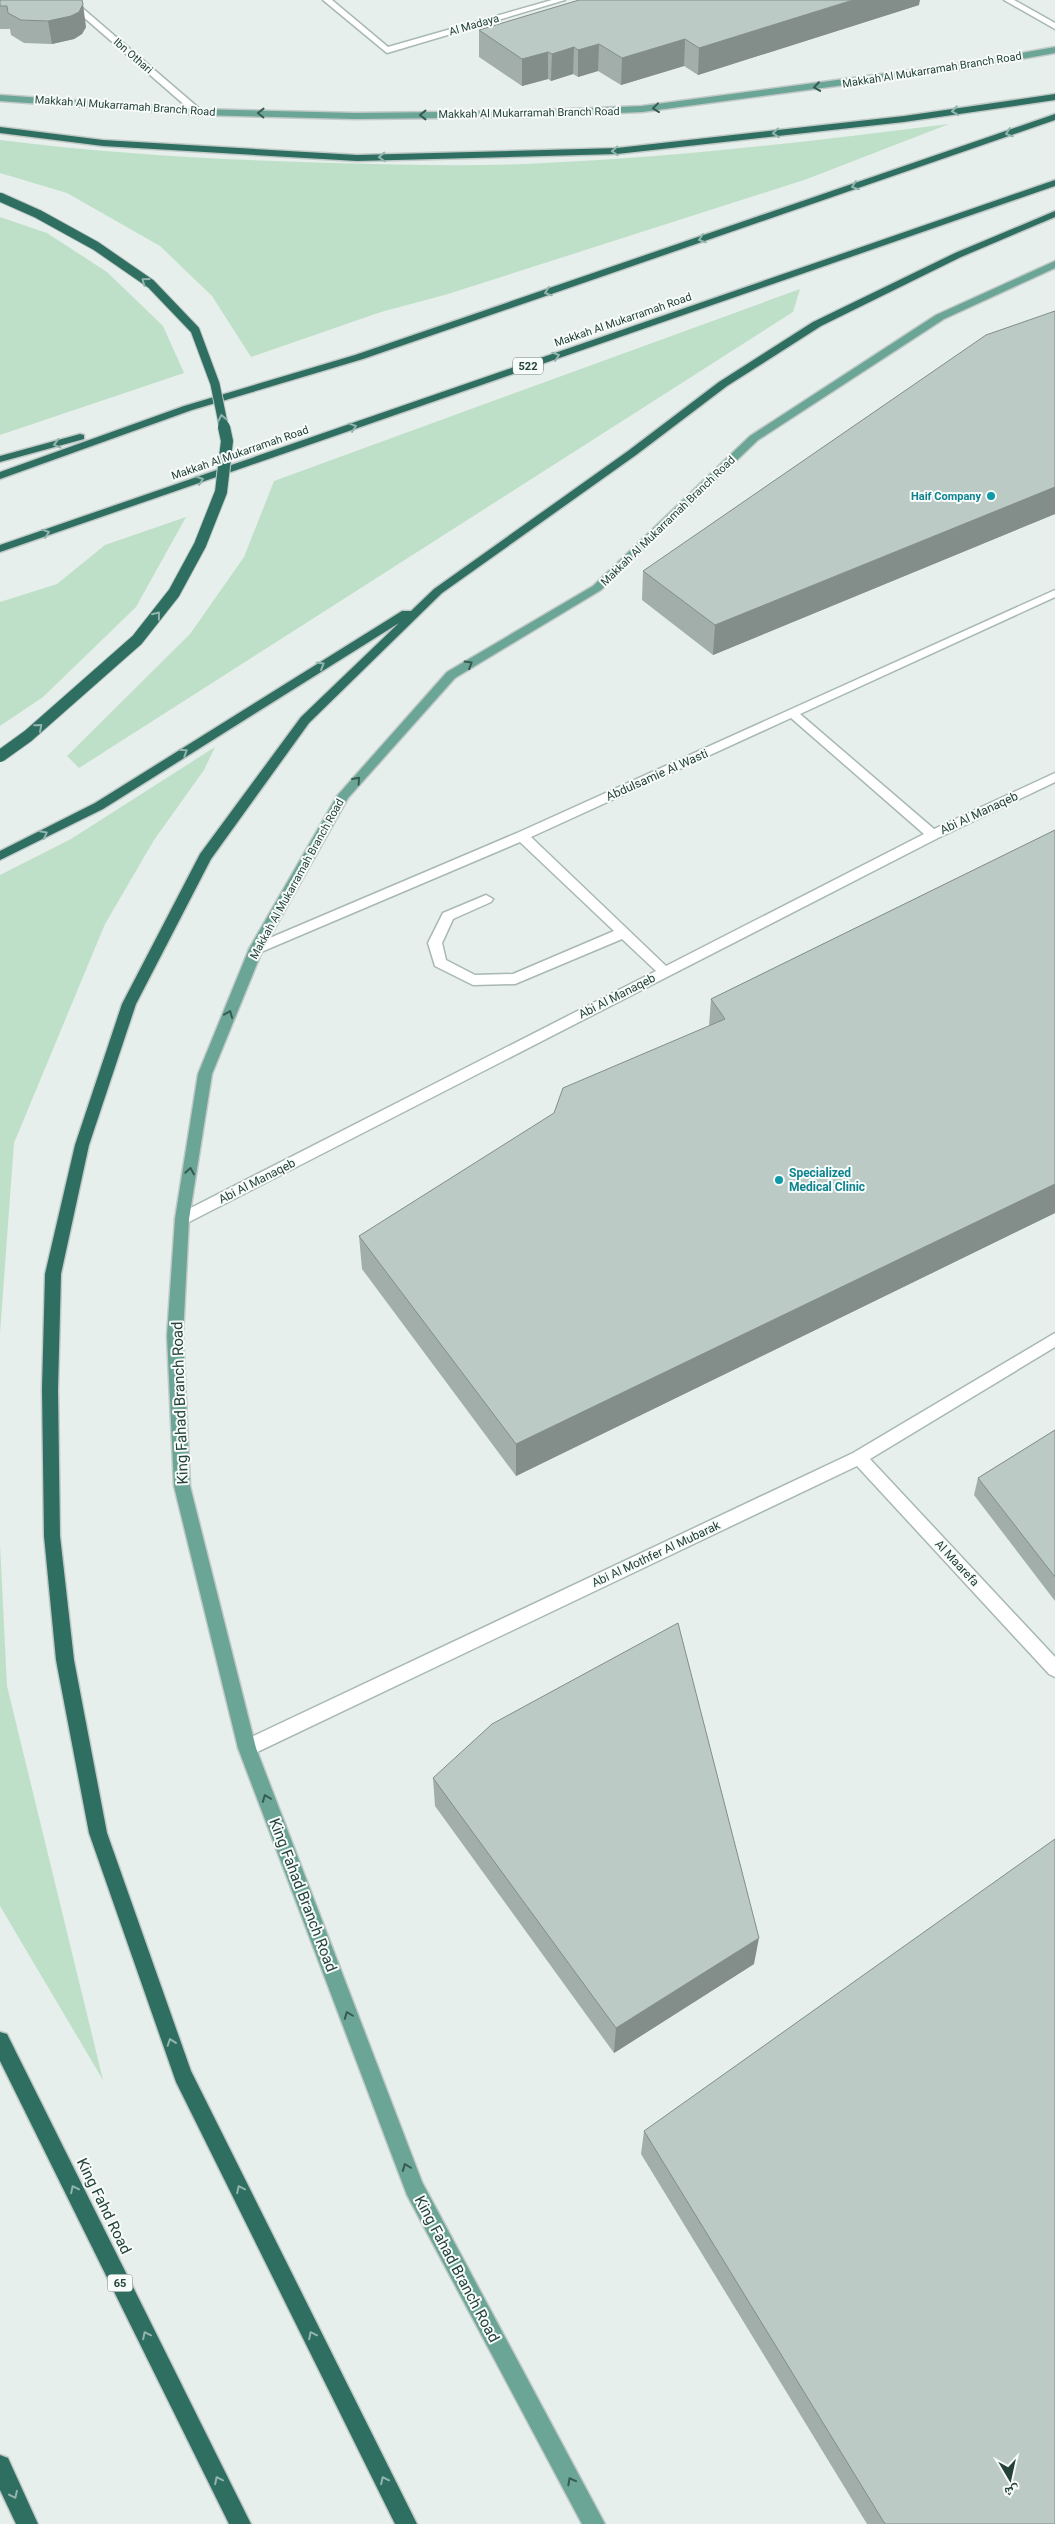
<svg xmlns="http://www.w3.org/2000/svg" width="1055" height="2524" font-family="Roboto,'Noto Naskh Arabic',sans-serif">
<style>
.green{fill:#bfe0c8}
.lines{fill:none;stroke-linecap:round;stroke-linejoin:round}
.minor-casing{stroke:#a8b8b2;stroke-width:3}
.major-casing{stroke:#c2cac8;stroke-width:3}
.highway-casing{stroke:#c2cac8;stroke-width:3}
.minor{fill:#fff;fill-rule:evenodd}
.major{fill:#6aa596;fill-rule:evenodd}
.highway{fill:#2f6f62;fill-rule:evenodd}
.highway-bridge-far1-casing{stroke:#c2cac8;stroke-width:11;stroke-linecap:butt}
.highway-bridge-casing{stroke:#c2cac8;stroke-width:14;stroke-linecap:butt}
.highway-bridge-far1{stroke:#2f6f62;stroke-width:9}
.highway-bridge{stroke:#2f6f62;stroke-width:12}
.wall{fill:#a1aea9}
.shaded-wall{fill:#838d89}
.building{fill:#bbcac4;stroke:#838d89}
.oneway{stroke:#365b51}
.oneway2{stroke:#93b5ae}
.culture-dot{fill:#0f9aa8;stroke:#f7fbf9;stroke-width:2}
.labels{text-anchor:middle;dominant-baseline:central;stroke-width:4;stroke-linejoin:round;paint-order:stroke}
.far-street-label{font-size:11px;fill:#24423a;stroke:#f7fbf9}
.shield{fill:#f7fbf9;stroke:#637a73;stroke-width:1}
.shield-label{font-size:11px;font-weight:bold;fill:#24423a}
.far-culture-label{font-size:11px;font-weight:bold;fill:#0d838f;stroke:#f7fbf9;text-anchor:end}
.street-label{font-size:12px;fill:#24423a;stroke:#f7fbf9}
.culture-label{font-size:12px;font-weight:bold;fill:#0d838f;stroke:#f7fbf9;text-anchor:start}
.near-street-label{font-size:15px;fill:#24423a;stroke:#f7fbf9}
</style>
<rect width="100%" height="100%" fill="#e6efeb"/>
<!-- green -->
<g class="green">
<path d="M 949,124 L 807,179 L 448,294 L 381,312 L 251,357 L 212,296 L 160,246 L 67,193 L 0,173 L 0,140 C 111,154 222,160 334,163 C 404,165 474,167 544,163 C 680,157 814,141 949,124 Z"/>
<path d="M 0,217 L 47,233 L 107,272 L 163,326 L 184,373 L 0,435 Z"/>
<path d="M 800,289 L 793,312 L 79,768 L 67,756 L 190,634 L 244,557 L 274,481 Z"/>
<path d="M 186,517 L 136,607 L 43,697 L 0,726 L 0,602 L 57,584 L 105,545 Z"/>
<path d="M 215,747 L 204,770 L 154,840 L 105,924 L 14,1143 L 0,1333 L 0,875 L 71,839 Z"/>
<path d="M 0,1544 L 7,1686 L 103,2080 L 0,1906 Z"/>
</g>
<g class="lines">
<defs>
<g id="minor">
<path d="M 64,0 L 73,0 L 201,110 L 201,114 L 195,114 Z"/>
<path d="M 323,0 L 332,0 L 388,47 L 552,0 L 565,0 L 387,53 Z"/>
<path d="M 1004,0 L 1014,0 L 1055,23 L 1055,29 Z"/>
<path d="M 1055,590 L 1055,597 L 800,714 L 934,829 L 1055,773 L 1055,782 L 938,838 L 187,1223 L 177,1223 L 175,1219 L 177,1215 L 656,971 L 622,939 L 515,984 L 473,985 L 435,966 L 428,943 L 443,913 L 486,895 L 493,899 L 491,902 L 453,919 L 442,943 L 446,960 L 475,975 L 513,974 L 614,931 L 520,842 L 261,952 L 251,952 L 249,949 L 251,946 L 517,833 ZM 791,718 L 924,834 L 666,966 L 531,837 Z"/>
<path d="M 1055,1333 L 1055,1347 L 870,1459 L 1055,1657 L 1055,1677 L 1049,1674 L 857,1466 L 253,1754 L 247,1756 L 241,1754 L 238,1748 L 241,1742 L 853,1453 Z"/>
</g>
<g id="major">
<path d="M 1055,47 L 1055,53 L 972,68 L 642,112 L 522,117 L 356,119 L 198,115 L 0,101 L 0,95 L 198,109 L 356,113 L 522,111 L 642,106 L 972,62 Z"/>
<path d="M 1055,261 L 1055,268 L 944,319 L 758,440 L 601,590 L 455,678 L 348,798 L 263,949 L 212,1074 L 189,1219 L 183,1336 L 190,1486 L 256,1748 L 422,2182 L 605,2524 L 582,2524 L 407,2195 L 238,1748 L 174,1486 L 167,1336 L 175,1219 L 198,1074 L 249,949 L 337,796 L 447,672 L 593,586 L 750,436 L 936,315 Z"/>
</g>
<g id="highway">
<path d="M 1055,94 L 1055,100 L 904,122 L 617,154 L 357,161 L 103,146 L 0,133 L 0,127 L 103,140 L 357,155 L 617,148 L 904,116 Z"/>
<path d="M 1055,114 L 1055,120 L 363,359 L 192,410 L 0,479 L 0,472 L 184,406 L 355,355 Z"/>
<path d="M 1055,180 L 1055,186 L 0,552 L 0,545 Z"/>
<path d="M 1055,211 L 1055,217 L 961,257 L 821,326 L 727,386 L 636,455 L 442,593 L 309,723 L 211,859 L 136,1004 L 89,1145 L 61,1274 L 58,1389 L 60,1536 L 74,1660 L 107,1833 L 191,2071 L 417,2524 L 395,2524 L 176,2082 L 89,1833 L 56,1660 L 44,1536 L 42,1389 L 45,1274 L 75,1145 L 122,1004 L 200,854 L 301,717 L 399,623 L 103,809 L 0,860 L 0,851 L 95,803 L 402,611 L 411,611 L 434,589 L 628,451 L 719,382 L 813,322 L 955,253 Z"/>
<path d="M 80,434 L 84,435 L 84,439 L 0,462 L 0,456 Z"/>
<path d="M 0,2032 L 7,2034 L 251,2524 L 229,2524 L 0,2061 Z"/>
<path d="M 0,2455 L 8,2458 L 38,2524 L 16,2524 L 0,2490 Z"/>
</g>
</defs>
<!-- minor casing -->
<use href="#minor" class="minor-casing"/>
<!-- major casing -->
<use href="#major" class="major-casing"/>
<!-- highway casing -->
<use href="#highway" class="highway-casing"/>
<!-- minor -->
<use href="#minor" class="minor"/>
<!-- major -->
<use href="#major" class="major"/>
<!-- highway -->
<use href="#highway" class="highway"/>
<defs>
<path id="highway-bridge-far1" d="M 0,197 L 38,214 L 96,246 L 151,284 L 195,330 L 215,384 L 224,428"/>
<path id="highway-bridge" d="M 0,756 L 28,736 L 137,640 L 174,593 L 200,545 L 221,492 L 227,441 L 224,427"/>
</defs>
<!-- highway-bridge-far1 casing -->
<use href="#highway-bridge-far1" class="highway-bridge-far1-casing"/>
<!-- highway-bridge casing -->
<use href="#highway-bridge" class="highway-bridge-casing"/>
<!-- highway-bridge-far1 -->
<use href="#highway-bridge-far1" class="highway-bridge-far1"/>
<!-- highway-bridge -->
<use href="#highway-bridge" class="highway-bridge"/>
</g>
<!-- wall -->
<g class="wall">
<path d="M 0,0 L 86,27 L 82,34 L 74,39 L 52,44 L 24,43 L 11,35 L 10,29 L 0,29 Z"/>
<path d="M 919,5 L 698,75 L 684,66 L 621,85 L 598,71 L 578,77 L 573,74 L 551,81 L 548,79 L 522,86 L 479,57 L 479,30 Z"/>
<path d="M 1055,311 L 1055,514 L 713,655 L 642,600 L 643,571 Z"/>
<path d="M 1055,830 L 1055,1213 L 516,1476 L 362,1269 L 359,1236 L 709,1026 L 711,999 Z"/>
<path d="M 1055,1430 L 1055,1601 L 974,1495 L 978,1478 Z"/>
<path d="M 433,1778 L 754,1964 L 614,2053 L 435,1806 Z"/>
<path d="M 644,2131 L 1055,2524 L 867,2524 L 641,2154 Z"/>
</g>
<!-- shaded-wall -->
<g class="shaded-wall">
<path d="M 853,0 L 920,0 L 919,5 L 698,75 L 699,48 Z"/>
<path d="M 83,4 L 86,27 L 82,34 L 74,39 L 52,44 L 48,21 Z"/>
<path d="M 685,39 L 684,66 L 621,85 L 622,58 Z"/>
<path d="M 599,44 L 598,71 L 578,77 L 578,50 Z"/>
<path d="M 574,47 L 573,74 L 551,81 L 552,54 Z"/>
<path d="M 548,52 L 548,79 L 522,86 L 522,59 Z"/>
<path d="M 1055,487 L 1055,514 L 713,655 L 715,625 Z"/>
<path d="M 1055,1184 L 1055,1213 L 516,1476 L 516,1444 Z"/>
<path d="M 759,1938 L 754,1964 L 614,2053 L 616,2028 Z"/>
</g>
<!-- building -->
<g class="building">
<path d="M 0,0 L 82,0 L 83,4 L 79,12 L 71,16 L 48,21 L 21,20 L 8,13 L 7,6 L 0,6 Z"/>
<path d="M 579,0 L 853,0 L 699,48 L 685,39 L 622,58 L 599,44 L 578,50 L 574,47 L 552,54 L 548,52 L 522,59 L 479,30 Z"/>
<path d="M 1055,311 L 1055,487 L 715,625 L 643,571 L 986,335 Z"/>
<path d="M 1055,830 L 1055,1184 L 516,1444 L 359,1236 L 554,1113 L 563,1088 L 725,1019 L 711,999 Z"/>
<path d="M 1055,1430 L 1055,1577 L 978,1478 Z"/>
<path d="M 678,1623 L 759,1938 L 616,2028 L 433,1778 L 492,1724 Z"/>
<path d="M 1055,1839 L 1055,2524 L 885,2524 L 644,2131 Z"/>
</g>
<!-- one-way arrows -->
<defs><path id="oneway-chevron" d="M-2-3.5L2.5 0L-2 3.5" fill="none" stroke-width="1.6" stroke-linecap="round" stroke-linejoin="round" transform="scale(1.25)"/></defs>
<g class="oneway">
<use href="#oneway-chevron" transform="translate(817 87) rotate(172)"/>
<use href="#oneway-chevron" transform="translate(656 108) rotate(173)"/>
<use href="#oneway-chevron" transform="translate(261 113) rotate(-179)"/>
<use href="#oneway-chevron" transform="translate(423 115) rotate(180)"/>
<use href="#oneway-chevron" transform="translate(469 664) rotate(-31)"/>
<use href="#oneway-chevron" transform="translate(357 780) rotate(-48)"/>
<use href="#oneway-chevron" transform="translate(229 1014) rotate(-68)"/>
<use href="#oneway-chevron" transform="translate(190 1171) rotate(-81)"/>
<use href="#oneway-chevron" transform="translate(266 1798) rotate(-111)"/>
<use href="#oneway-chevron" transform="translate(348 2015) rotate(-111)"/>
<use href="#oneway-chevron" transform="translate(406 2167) rotate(-111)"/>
<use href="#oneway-chevron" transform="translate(571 2481) rotate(-118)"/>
</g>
<g class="oneway2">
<use href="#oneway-chevron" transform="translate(955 111) rotate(172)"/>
<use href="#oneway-chevron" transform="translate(776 133) rotate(174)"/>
<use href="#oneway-chevron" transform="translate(1009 133) rotate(161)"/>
<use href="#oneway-chevron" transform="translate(615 151) rotate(177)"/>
<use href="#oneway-chevron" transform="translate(382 157) rotate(178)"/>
<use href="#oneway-chevron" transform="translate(855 186) rotate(161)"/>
<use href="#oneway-chevron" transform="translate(702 239) rotate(161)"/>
<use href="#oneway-chevron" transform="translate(145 281) rotate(-144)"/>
<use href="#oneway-chevron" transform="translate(548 292) rotate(161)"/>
<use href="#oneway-chevron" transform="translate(556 356) rotate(-19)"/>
<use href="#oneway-chevron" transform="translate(222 418) rotate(-102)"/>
<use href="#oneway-chevron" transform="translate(353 427) rotate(-19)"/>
<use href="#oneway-chevron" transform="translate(57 444) rotate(165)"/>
<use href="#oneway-chevron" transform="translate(200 480) rotate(-19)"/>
<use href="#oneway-chevron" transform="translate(46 533) rotate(-19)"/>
<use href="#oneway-chevron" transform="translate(157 615) rotate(-52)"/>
<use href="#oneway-chevron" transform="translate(321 665) rotate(-30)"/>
<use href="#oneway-chevron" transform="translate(39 727) rotate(-41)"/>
<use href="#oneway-chevron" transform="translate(184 752) rotate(-33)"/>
<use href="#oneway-chevron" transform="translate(44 834) rotate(-27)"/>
<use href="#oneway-chevron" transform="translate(171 2042) rotate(-109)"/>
<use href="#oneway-chevron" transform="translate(74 2189) rotate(-116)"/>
<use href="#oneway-chevron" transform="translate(240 2189) rotate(-116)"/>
<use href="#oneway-chevron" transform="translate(146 2335) rotate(-116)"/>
<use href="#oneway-chevron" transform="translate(312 2335) rotate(-116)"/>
<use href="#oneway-chevron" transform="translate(218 2480) rotate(-116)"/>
<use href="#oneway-chevron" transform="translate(384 2480) rotate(-116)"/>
<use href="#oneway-chevron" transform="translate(14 2495) rotate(65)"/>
</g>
<!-- markers -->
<g class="culture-dot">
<circle cx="991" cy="496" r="5"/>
<circle cx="779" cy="1180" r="5"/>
</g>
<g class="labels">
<!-- far-street labels -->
<g class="far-street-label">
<text transform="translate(474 25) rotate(-16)">Al Madaya</text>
<text transform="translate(133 56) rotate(41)">Ibn Othari</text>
<text transform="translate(932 70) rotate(-9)">Makkah Al Mukarramah Branch Road</text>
<text transform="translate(125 106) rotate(4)">Makkah Al Mukarramah Branch Road</text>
<text transform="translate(529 113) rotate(-1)">Makkah Al Mukarramah Branch Road</text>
<text transform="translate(623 320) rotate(-19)">Makkah Al Mukarramah Road</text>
<text transform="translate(240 453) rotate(-19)">Makkah Al Mukarramah Road</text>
<text transform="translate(668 521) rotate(-44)">Makkah Al Mukarramah Branch Road</text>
<text transform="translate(297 879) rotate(-61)">Makkah Al Mukarramah Branch Road</text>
</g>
<!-- shield labels -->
<g class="shield">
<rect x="513" y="357.5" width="30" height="17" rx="4"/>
<rect x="107.5" y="2274.5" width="25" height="17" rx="4"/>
</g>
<g class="shield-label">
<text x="528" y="366">522</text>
<text x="120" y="2283">65</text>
</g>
<!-- far-culture labels -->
<g class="far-culture-label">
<text x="981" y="496">Haif Company</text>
</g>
<!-- street labels -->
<g class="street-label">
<text transform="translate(657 775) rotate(-24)">Abdulsamie Al Wasti</text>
<text transform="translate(979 813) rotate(-25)">Abi Al Manaqeb</text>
<text transform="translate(617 996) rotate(-27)">Abi Al Manaqeb</text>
<text transform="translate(257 1181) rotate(-27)">Abi Al Manaqeb</text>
<text transform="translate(656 1554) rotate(-25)">Abi Al Mothfer Al Mubarak</text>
<text transform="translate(957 1563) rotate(47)">Al Maarefa</text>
</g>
<!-- culture labels -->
<g class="culture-label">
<text x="789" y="1173">Specialized<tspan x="789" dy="14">Medical Clinic</tspan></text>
</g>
<!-- near-street labels -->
<g class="near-street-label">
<text transform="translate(180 1403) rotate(-92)">King Fahad Branch Road</text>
<text transform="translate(303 1895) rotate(69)">King Fahad Branch Road</text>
<text transform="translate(104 2206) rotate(64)">King Fahd Road</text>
<text transform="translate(457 2269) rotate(62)">King Fahad Branch Road</text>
</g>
</g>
<!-- north arrow -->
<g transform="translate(1010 2479) rotate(171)" stroke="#f7fbf9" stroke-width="4" paint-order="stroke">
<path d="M0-4L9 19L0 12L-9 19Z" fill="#24423a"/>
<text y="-8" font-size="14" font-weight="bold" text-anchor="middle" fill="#24423a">ش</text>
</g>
</svg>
